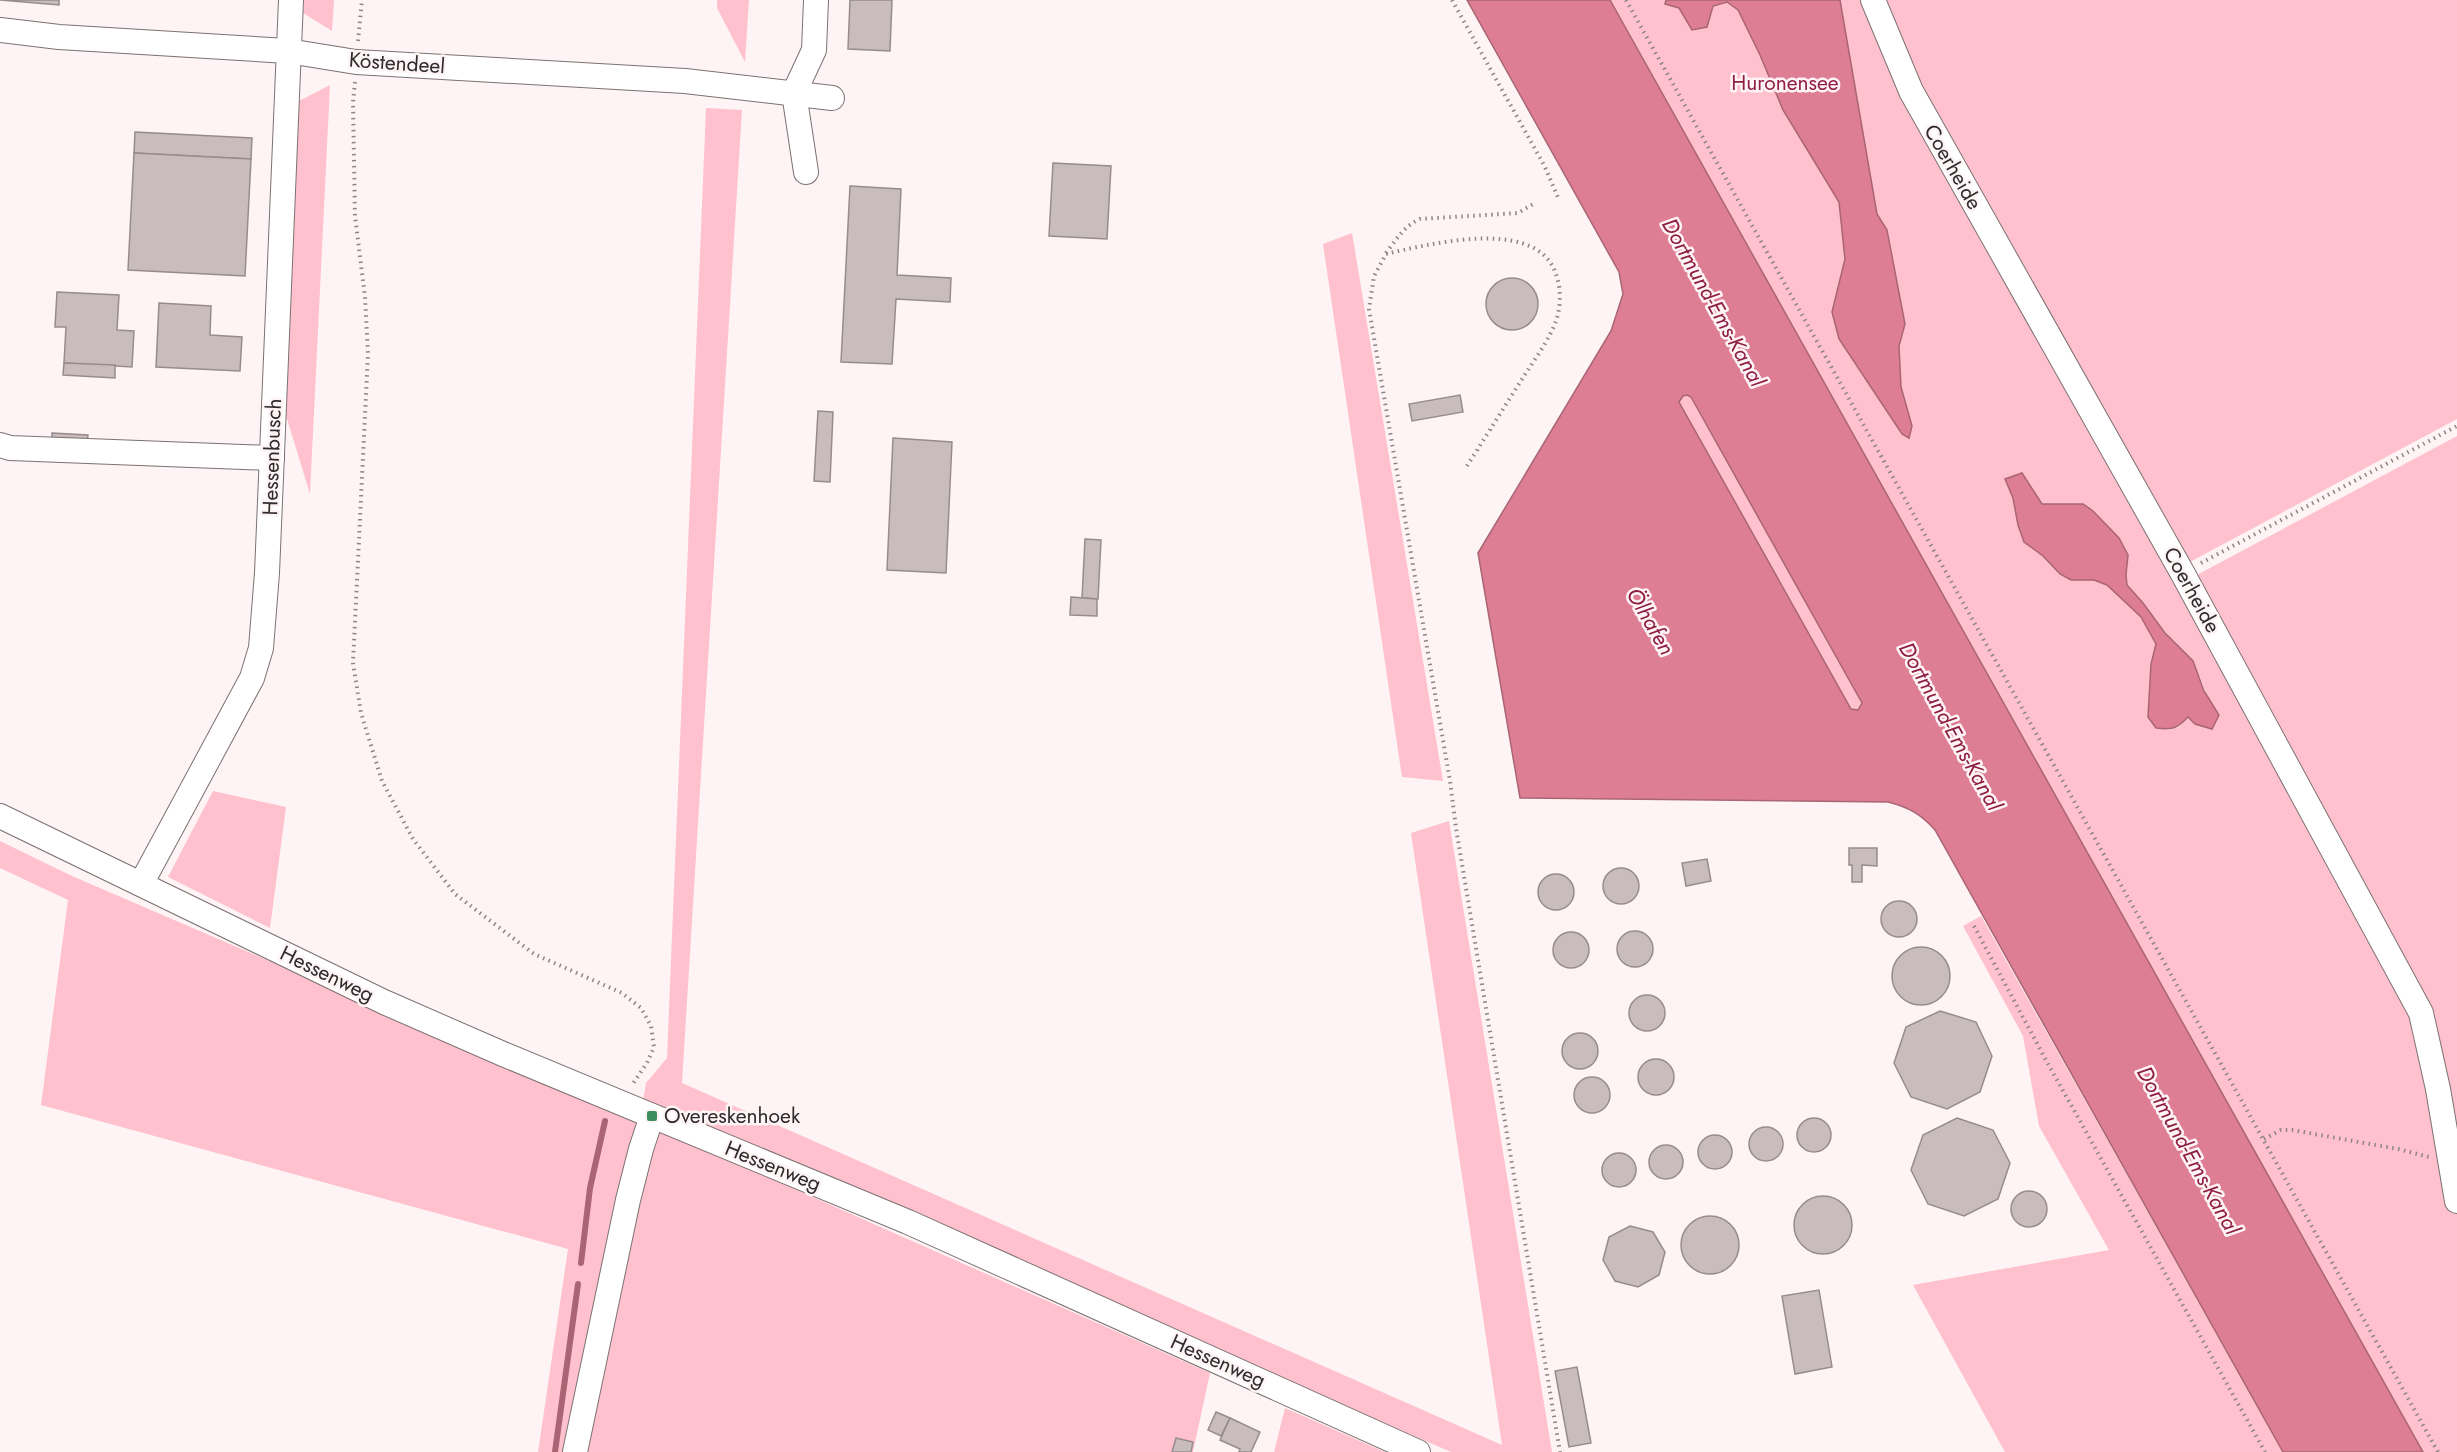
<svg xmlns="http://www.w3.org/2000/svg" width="2457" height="1452" font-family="Jost,sans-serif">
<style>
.green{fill:#ffc1cd;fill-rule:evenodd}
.water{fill:#dd7e94;stroke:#a96574;stroke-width:1.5;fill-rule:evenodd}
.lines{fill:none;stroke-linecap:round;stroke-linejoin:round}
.stream{stroke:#a96574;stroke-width:6}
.building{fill:#c9bcbe;stroke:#978c8d;stroke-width:1.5}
.minor-casing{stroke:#7c7172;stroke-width:26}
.path{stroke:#8d8586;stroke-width:4;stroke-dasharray:1.5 4.5;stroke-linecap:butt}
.minor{stroke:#fff;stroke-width:24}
.poi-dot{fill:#3b8d5f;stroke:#fef4f5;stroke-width:2}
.labels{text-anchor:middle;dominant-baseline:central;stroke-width:5;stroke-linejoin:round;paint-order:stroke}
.street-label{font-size:21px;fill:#2f2a2b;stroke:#fef4f5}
.park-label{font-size:21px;fill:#901f45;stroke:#fef4f5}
.poi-label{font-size:21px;fill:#2f2a2b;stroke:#fef4f5;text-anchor:start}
.water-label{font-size:22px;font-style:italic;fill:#8e1d43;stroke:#fef4f5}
</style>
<rect width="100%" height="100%" fill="#fef4f5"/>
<!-- green -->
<g class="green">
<path d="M 304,0 L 334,0 L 332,31 L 303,13 Z"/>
<path d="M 717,0 L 749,0 L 745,62 L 717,8 Z"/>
<path d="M 1610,0 L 1864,0 L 2424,1005 L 2195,576 L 2457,436 L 2457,1452 L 2423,1452 ZM 2022,473 L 2042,504 L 2083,504 L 2128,555 L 2126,575 L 2127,585 L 2143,603 L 2200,677 L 2208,699 L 2179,727 L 2170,730 L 2156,728 L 2148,717 L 2151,664 L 2156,644 L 2141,617 L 2107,585 L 2094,580 L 2071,580 L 2060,574 L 2043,556 L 2031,548 L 2018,525 L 2013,498 L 2008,487 Z"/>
<path d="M 1880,0 L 2457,0 L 2457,419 L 2188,563 L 1919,86 Z"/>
<path d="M 330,85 L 310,494 L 284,409 L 299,101 Z"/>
<path d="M 706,108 L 742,110 L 682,1083 L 1502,1445 L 1411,833 L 1449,821 L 1552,1452 L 1451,1452 L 643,1101 L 646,1083 L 667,1058 Z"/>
<path d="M 1352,233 L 1443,781 L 1402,777 L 1323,244 Z"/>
<path d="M 1687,395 L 1691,397 L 1862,703 L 1861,708 L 1856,711 L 1851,709 L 1679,402 L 1683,396 Z"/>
<path d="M 213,791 L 286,807 L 270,928 L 168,877 Z"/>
<path d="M 0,841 L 72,876 L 639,1120 L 567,1452 L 538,1452 L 568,1249 L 41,1105 L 68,900 L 0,868 Z"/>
<path d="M 1981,916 L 2283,1452 L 2005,1452 L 1913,1285 L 2109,1250 L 2039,1126 L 2023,1036 L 1963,926 Z"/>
<path d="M 657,1128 L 1210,1373 L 1193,1452 L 584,1452 Z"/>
<path d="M 1285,1408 L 1385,1452 L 1274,1452 Z"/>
</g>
<!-- water -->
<g class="water">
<path d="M 1467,0 L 1610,0 L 2423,1452 L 2283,1452 L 1935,830 C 1921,814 1908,807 1888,802 L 1520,798 L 1478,553 L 1611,331 L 1623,294 L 1619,272 ZM 1687,395 L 1691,397 L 1862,703 L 1858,710 L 1851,709 L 1679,402 L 1683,396 Z"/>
<path d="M 1666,0 L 1840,0 L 1877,214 L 1887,230 L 1905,324 L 1899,346 L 1901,387 L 1912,426 L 1909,438 L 1902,434 L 1839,339 L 1832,312 L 1845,259 L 1839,202 L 1783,110 L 1760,55 L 1738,10 L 1727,2 L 1713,6 L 1707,27 L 1692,30 L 1679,8 L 1665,4 Z"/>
<path d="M 2022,473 L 2042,504 L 2083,504 L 2093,511 L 2119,538 L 2128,555 L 2126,575 L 2127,585 L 2143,603 L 2165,633 L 2193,661 L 2204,691 L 2219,715 L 2212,729 L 2195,724 L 2188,717 C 2177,729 2172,730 2156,728 L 2148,717 L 2151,664 L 2156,644 L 2141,617 L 2107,585 L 2094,580 L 2071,580 L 2060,574 L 2043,556 L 2024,542 L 2018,525 L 2013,498 L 2005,479 Z"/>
</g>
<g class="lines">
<!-- stream -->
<g class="stream">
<path d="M 581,1263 L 590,1188 L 605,1121"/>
<path d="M 555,1452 L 578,1284"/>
</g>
</g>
<!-- building -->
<g class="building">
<path d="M 0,0 L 59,0 L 59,5 Z"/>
<path d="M 850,0 L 892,0 L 890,51 L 848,49 Z"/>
<path d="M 135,132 L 252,138 L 251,159 L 134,153 Z"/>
<path d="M 134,153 L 251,159 L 245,276 L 128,270 Z"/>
<path d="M 1053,163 L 1111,166 L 1107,239 L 1049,236 Z"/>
<path d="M 850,186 L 901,189 L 897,275 L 951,278 L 950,302 L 896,299 L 892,364 L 841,362 Z"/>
<circle cx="1512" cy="304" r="26"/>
<path d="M 57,292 L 119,295 L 117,330 L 134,331 L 132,367 L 64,363 L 66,327 L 55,327 Z"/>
<path d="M 159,303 L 211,306 L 210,335 L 242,337 L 240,371 L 156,367 Z"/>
<path d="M 64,363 L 115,365 L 115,378 L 63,375 Z"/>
<path d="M 1460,395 L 1463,412 L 1412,421 L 1409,404 Z"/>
<path d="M 818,411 L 833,412 L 830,482 L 814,481 Z"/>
<path d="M 52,433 L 88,435 L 87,442 L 52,440 Z"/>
<path d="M 893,438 L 952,442 L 946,573 L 887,570 Z"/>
<path d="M 1085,539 L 1101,540 L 1098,599 L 1082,598 Z"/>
<path d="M 1071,597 L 1097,599 L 1097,616 L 1070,615 Z"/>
<path d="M 1849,848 L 1877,848 L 1877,866 L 1862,865 L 1862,882 L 1852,882 L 1852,865 L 1849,865 Z"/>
<path d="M 1707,859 L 1711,881 L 1686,886 L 1682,863 Z"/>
<circle cx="1621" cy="886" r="18"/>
<circle cx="1556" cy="892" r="18"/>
<circle cx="1899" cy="919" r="18"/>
<circle cx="1635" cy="949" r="18"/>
<circle cx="1571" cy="950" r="18"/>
<circle cx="1921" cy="976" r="29"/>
<circle cx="1647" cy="1013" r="18"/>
<path d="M 1940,1011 L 1976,1022 L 1992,1056 L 1980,1092 L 1947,1109 L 1911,1097 L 1894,1063 L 1906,1027 Z"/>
<circle cx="1580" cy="1051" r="18"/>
<circle cx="1656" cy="1077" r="18"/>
<circle cx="1592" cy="1095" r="18"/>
<path d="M 1957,1118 L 1993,1130 L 2010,1163 L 1998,1199 L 1964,1216 L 1928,1204 L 1911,1170 L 1923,1135 Z"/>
<circle cx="1814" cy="1135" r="17"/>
<circle cx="1766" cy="1144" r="17"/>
<circle cx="1715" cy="1152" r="17"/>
<circle cx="1666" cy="1162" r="17"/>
<circle cx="1619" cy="1170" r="17"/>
<circle cx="2029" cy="1209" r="18"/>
<circle cx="1823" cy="1225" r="29"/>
<circle cx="1710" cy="1245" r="29"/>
<path d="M 1630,1226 L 1653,1232 L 1665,1252 L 1659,1275 L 1638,1287 L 1615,1281 L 1603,1260 L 1609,1237 Z"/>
<path d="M 1819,1290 L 1832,1367 L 1795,1374 L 1782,1296 Z"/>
<path d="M 1577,1367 L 1591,1443 L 1569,1447 L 1555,1371 Z"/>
<path d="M 1216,1412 L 1230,1418 L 1221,1436 L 1208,1430 Z"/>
<path d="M 1230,1418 L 1260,1432 L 1251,1452 L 1239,1452 L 1240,1449 L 1220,1440 Z"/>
<path d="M 1176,1438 L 1193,1442 L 1191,1452 L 1172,1452 Z"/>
</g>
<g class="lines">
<defs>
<g id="minor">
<path d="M 1873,0 L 1911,91 L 2183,574 L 2421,1013 L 2438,1089 L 2457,1201"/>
<path d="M 0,30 L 59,37 L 288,51 L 356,62 L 685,81 L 832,98"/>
<path d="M 794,93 L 814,50 L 816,0"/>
<path d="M 794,93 L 806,172"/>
<path d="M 0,445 L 10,448 L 272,458"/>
<path d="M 0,816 L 384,1002 L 503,1054 L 908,1222 L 1418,1452"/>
<path d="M 141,884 L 252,678 L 261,648 L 267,573 L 291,0"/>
<path d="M 575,1452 L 628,1200 L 641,1149 L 652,1116"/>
</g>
</defs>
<!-- minor casing -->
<use href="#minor" class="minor-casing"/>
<!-- path -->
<g class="path">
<path d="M 1452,0 L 1545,167 L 1559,200"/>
<path d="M 1626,0 L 2438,1452"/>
<path d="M 358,41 L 362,0"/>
<path d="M 355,82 L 353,102 L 355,216 L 365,297 L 368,354 L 353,663 L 361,713 L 382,781 L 413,839 L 455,894 L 534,954 L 622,993 L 641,1008 L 651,1026 L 654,1047 L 647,1063 L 632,1085"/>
<path d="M 1386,253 C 1396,240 1404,226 1420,219 L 1518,213 L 1535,203"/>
<path d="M 1467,466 C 1486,436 1505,406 1524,376 C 1535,359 1549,340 1556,321 C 1562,303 1561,283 1553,267 C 1528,219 1429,244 1386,254 L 1374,276 L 1369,309 L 1450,781 L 1456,828 L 1560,1452"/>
<path d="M 2201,563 L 2457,426"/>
<path d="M 1974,926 L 2047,1062 L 2265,1452"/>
<path d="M 2264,1139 L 2281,1130 L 2292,1130 L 2398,1149 L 2429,1157"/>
</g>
<!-- minor -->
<use href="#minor" class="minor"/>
</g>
<!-- markers -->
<rect class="poi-dot" x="646" y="1110" width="12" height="12" rx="3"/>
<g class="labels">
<!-- street labels -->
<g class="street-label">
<text transform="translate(397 63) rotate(4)">Köstendeel</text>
<text transform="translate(1953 167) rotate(60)">Coerheide</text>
<text transform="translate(272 457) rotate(-88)">Hessenbusch</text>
<text transform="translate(2192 590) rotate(61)">Coerheide</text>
<text transform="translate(327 974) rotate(26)">Hessenweg</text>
<text transform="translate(773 1166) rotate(22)">Hessenweg</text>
<text transform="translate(1218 1361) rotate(24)">Hessenweg</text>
</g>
<!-- park labels -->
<g class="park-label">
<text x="1785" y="83">Huronensee</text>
</g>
<!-- poi labels -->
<g class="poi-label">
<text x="664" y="1116">Overeskenhoek</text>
</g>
<!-- water labels -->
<g class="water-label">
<text transform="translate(1714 302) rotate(61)">Dortmund-Ems-Kanal</text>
<text transform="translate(1651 621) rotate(60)">Ölhafen</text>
<text transform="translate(1951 726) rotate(61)">Dortmund-Ems-Kanal</text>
<text transform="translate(2189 1150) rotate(61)">Dortmund-Ems-Kanal</text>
</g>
</g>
</svg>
